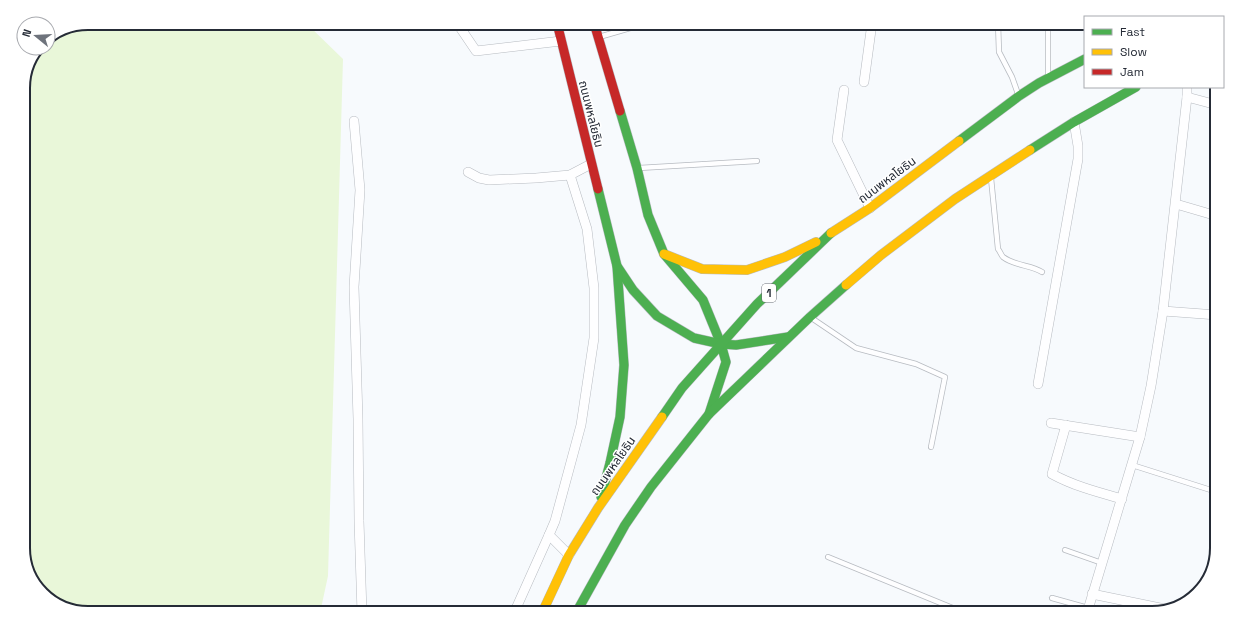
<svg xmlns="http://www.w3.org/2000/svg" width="1240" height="636" font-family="'Space Grotesk','Noto Sans Thai',sans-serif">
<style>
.green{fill:#e9f7d9}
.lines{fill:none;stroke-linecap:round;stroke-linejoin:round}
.lane-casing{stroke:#b7bbc1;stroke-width:6}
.street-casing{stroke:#b7bbc1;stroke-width:10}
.fast-casing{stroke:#b7bbc1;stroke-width:10}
.slow-casing{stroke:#b7bbc1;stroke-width:10}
.jam-casing{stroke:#b7bbc1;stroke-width:10}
.lane{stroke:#fefeff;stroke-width:4.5}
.street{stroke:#fefeff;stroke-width:9}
.fast{stroke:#4caf50;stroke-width:9}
.slow{stroke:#ffc107;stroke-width:9}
.jam{stroke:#c62828;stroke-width:9}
.labels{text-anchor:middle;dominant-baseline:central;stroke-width:3;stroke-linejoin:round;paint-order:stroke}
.shield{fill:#fff;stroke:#666b72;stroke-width:1}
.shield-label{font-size:11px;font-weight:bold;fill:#252b36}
.street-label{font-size:12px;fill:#252b36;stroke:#fff}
.rim{fill:none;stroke:#252b36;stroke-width:2}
</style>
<rect width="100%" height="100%" fill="#f7fafd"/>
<!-- green -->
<path class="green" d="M 88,23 L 306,23 L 343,59 L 328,576 L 320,613 L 88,613 L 59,606 L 34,584 L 23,553 L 23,84 L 39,48 L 48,48 L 48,39 Z"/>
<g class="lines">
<defs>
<g id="lane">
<path d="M 998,23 L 999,52 L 1012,77 L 1018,94"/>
<path d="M 1048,23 L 1048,74"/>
<path d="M 599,37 L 644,24 L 656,23"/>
<path d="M 639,168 L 757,161"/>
<path d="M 991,178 L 998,249 C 1000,251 1001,255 1003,257 C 1015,266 1031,265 1042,272"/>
<path d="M 813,319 L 856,348 L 916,364 L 945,377 L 931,447"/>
<path d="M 1132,465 L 1217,492"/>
<path d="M 1065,550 L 1102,563"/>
<path d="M 828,557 L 965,613"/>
<path d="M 1052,598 L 1088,608"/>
<path d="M 362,613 L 404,609 L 417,613"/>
</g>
<g id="street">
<path d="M 457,23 L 476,51 L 561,41"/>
<path d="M 864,82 L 872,23"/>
<path d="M 844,90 L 837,140 L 870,208"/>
<path d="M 1187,97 L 1217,105"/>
<path d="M 354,121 L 360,190 L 354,287 L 358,419 L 359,521 L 362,613"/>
<path d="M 468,172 L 479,178 L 489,180 L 536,178 L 570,175 L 591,164"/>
<path d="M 1176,204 L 1217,216"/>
<path d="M 1163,311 L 1217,315"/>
<path d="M 1038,384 L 1078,159 L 1078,146 L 1074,122"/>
<path d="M 1051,423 L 1140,437"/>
<path d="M 1066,425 L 1052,474 C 1074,486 1097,492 1122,499"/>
<path d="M 569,555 L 549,535 L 555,521 L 581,425 L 594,338 L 594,288 L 587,229 L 570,175"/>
<path d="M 1092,594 L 1165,609"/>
<path d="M 514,613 L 549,535"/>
<path d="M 1087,613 L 1140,437 L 1151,386 L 1163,311 L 1187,97 L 1187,87"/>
</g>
<g id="fast">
<path d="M 620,111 L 637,168 L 648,215 L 664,254 L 703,300 L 721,344 L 726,362 L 709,414"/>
<path d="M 959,141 L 1019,96 L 1039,83 L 1085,59"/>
<path d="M 1030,150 L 1074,122 L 1136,87"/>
<path d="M 598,189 L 617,266 L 633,290 L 657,316 L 694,338 L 721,344 L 736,345 L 788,337"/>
<path d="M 662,417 L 682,388 L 757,304 L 831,233"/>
<path d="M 601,497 L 610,463 L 620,417 L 624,365 L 617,266"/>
<path d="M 576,613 L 625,525 L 651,487 L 709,414 L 810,317 L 846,285"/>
</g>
<g id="slow">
<path d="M 831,233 L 870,208 L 959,141"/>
<path d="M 664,254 L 702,269 L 747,270 L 785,257 L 816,242"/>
<path d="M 846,285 L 881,255 L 955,199 L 1030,150"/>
<path d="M 542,613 L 569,555 L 598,508 L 662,417"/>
</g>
<g id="jam">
<path d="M 557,23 L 598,189"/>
<path d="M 594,23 L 620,111"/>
</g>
</defs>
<!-- lane casing -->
<use href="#lane" class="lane-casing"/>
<!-- street casing -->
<use href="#street" class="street-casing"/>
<!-- fast casing -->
<use href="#fast" class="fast-casing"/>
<!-- slow casing -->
<use href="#slow" class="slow-casing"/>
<!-- jam casing -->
<use href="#jam" class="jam-casing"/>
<!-- lane -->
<use href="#lane" class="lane"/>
<!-- street -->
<use href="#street" class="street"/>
<!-- fast -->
<use href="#fast" class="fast"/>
<!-- slow -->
<use href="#slow" class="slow"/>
<!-- jam -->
<use href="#jam" class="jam"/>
</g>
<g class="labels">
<!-- shield labels -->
<rect class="shield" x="762" y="284" width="14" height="18" rx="3"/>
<g class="shield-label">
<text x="769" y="293">1</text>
</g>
<!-- street labels -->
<g class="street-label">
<text transform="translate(591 114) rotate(76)">ถนนพหลโยธิน</text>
<text transform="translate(887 180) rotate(-37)">ถนนพหลโยธิน</text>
<text transform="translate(613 466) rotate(-55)">ถนนพหลโยธิน</text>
</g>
</g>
<!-- crop -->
<path d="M0 0H1240V636H0ZM88 30H1152A58 58 0 0 1 1210 88V548A58 58 0 0 1 1152 606H88A58 58 0 0 1 30 548V88A58 58 0 0 1 88 30Z" fill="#fff" fill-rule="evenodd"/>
<path class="rim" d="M88 30H1152A58 58 0 0 1 1210 88V548A58 58 0 0 1 1152 606H88A58 58 0 0 1 30 548V88A58 58 0 0 1 88 30Z"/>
<!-- legend -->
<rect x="1084" y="16" width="140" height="72" fill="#ffffff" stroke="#a8aaaf"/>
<rect x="1092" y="29" width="20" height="6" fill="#4caf50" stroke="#a8aaaf"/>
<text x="1120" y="36" font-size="12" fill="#252b36">Fast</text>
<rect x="1092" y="49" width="20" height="6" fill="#ffc107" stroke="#a8aaaf"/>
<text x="1120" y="56" font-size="12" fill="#252b36">Slow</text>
<rect x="1092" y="69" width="20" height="6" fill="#c62828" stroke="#a8aaaf"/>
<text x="1120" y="76" font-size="12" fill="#252b36">Jam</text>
<!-- north arrow -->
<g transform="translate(36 36) rotate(288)"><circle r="19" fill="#ffffff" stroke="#a8aaaf"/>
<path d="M0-3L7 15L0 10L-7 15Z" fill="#6e737c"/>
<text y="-6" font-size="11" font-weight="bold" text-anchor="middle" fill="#252b36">N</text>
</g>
</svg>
